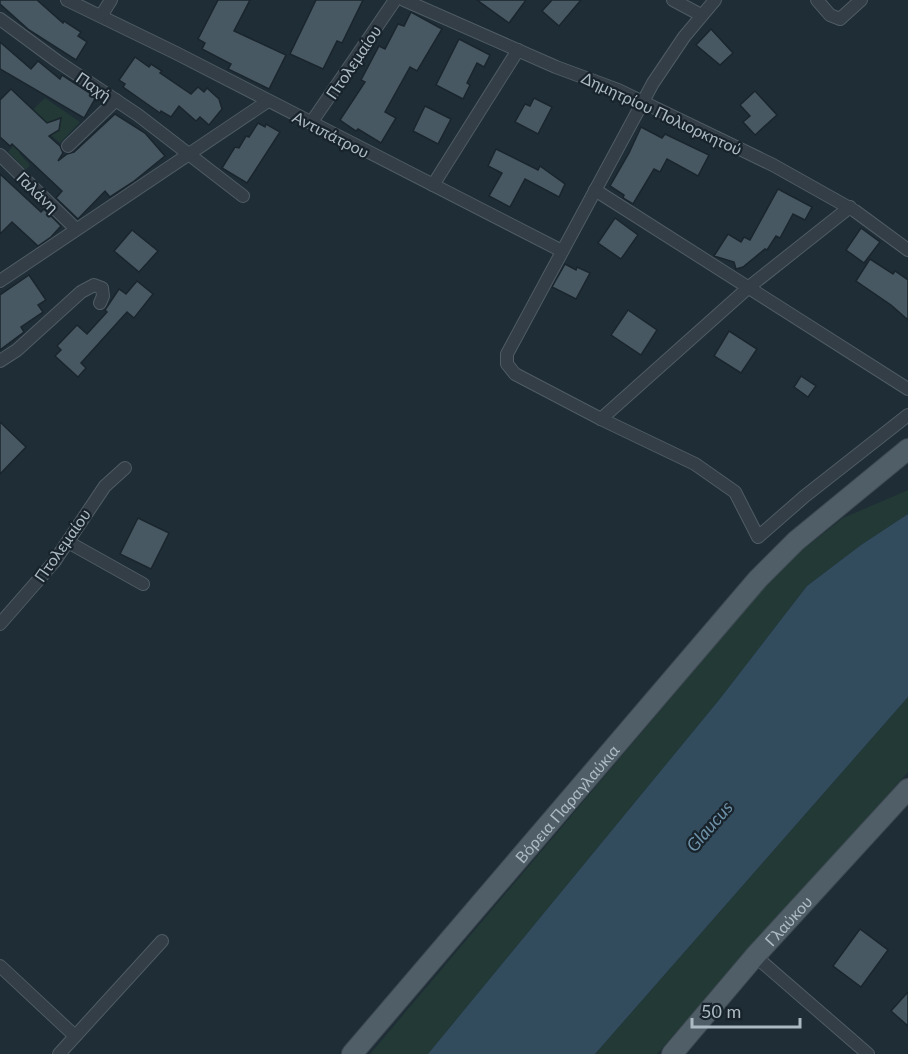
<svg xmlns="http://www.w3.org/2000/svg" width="908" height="1054" font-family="Lato,sans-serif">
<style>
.green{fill:#223936}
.water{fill:#324c5e}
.building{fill:#475862;stroke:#1a252d;stroke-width:1.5}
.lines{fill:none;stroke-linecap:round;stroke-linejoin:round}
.street-casing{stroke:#505c65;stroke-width:14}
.primary-casing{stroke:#3f4a53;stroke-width:22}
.street{stroke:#333e46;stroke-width:12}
.primary{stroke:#505e67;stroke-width:20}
.labels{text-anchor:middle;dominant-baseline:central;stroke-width:4.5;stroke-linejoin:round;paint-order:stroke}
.street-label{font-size:16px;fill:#acbac4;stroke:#18232b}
.water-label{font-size:18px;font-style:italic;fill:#6d91a8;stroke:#18232b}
</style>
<rect width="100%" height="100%" fill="#1f2d36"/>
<!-- green -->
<g class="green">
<path d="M 45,98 L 80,122 L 60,143 L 42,127 L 19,153 L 30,165 L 26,170 L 8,152 L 32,124 L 26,116 Z"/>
<path d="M 908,490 L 908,514 L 861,545 L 807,586 L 719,700 L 428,1054 L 370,1054 L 773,577 L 796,555 L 843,518 Z"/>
<path d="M 908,697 L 908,772 L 657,1054 L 595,1054 Z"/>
</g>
<!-- water -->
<path class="water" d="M 908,514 L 908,697 L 595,1054 L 428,1054 L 719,700 L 807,586 L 861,545 Z"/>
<!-- building -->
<g class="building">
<path d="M 0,0 L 37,0 L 63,23 L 64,21 L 81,32 L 78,36 L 87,42 L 76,60 L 29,30 L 0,4 Z"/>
<path d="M 218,0 L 250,0 L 234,31 L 286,55 L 269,89 L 228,69 L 231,64 L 202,49 L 205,43 L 198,39 Z"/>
<path d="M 316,0 L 363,0 L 342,43 L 337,41 L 323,69 L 290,54 Z"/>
<path d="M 477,0 L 526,0 L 509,23 Z"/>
<path d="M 552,0 L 581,0 L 559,26 L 542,11 Z"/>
<path d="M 411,12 L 442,29 L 417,71 L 410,67 L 385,112 L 396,118 L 381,143 L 358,129 L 356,131 L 340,120 L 365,82 L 361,80 L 379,46 L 385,49 L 398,24 L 404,26 Z"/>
<path d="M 711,29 L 733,53 L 720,65 L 696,45 Z"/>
<path d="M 459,39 L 490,55 L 484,67 L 477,63 L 467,83 L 470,85 L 463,99 L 436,85 Z"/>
<path d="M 0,42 L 31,69 L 38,61 L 60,79 L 62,75 L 96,97 L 84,118 L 0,69 Z"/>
<path d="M 135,57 L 149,67 L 151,64 L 162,71 L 160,73 L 191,94 L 198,87 L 204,92 L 207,88 L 219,99 L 222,109 L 209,125 L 200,117 L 196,121 L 179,106 L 171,117 L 161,111 L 160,113 L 123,87 L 125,84 L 119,80 Z"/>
<path d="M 11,89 L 47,123 L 61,118 L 59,130 L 49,136 L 60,146 L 63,153 L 58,161 L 67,154 L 74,152 L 115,114 L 145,133 L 165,156 L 133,182 L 110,197 L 105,191 L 78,219 L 56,198 L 62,191 L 12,144 L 10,146 L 0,137 L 0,100 Z"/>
<path d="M 755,91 L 777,115 L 755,135 L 743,122 L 750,116 L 740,105 Z"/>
<path d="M 534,98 L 552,107 L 538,134 L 515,122 L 525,104 L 530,106 Z"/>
<path d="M 425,106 L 451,119 L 438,144 L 413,131 Z"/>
<path d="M 258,123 L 265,127 L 266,124 L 280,132 L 247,183 L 222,168 L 235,147 L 239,148 L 246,136 L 249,137 Z"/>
<path d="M 641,127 L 662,138 L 665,134 L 709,155 L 698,176 L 667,159 L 660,172 L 654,169 L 633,204 L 623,198 L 624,195 L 610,186 L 629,153 Z"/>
<path d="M 496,149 L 538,170 L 540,166 L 565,184 L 559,197 L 525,179 L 510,207 L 489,196 L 502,173 L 488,166 Z"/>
<path d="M 0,174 L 41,212 L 44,209 L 61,226 L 51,237 L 38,246 L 12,222 L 0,234 Z"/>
<path d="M 778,189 L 812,207 L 805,220 L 793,214 L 780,238 L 776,236 L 767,250 L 765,249 L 743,267 L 736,269 L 734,262 L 714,256 L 728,234 L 741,242 L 744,237 L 750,240 Z"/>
<path d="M 615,218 L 638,235 L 621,259 L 598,243 Z"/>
<path d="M 861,228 L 880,242 L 864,263 L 846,250 Z"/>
<path d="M 132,230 L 158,251 L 139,272 L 114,251 Z"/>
<path d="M 870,259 L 893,274 L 895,271 L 908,280 L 908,320 L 891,305 L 856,281 Z"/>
<path d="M 565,264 L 576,270 L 577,267 L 590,273 L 576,299 L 552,287 Z"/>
<path d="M 29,275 L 46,300 L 38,305 L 43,312 L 21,327 L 24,332 L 0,350 L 0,295 Z"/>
<path d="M 137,281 L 153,294 L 134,318 L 127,312 L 81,363 L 86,368 L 78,377 L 55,356 L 61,350 L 57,346 L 77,325 L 87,334 L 107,312 L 105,310 L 119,289 L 126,294 Z"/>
<path d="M 628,310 L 657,330 L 641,355 L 611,335 Z"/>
<path d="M 729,331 L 757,349 L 741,373 L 714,356 Z"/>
<path d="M 801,376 L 816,386 L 808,397 L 794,387 Z"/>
<path d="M 0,422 L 26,447 L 0,474 Z"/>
<path d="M 138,518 L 169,533 L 151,569 L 120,554 Z"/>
<path d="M 860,929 L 888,950 L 861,987 L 833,966 Z"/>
<path d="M 908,992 L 908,1026 L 891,1011 Z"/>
</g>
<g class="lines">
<defs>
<g id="street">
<path d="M 67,0 L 176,53 L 562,251"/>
<path d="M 404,0 L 556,67 L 618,90 L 773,165 L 855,211 L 908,250"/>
<path d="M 673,0 L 701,15"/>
<path d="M 715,0 L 684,37 L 653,83 L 507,354 L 507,364 L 515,374 L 601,419 L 695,464 L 735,492 L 758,537 L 805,496 L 908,415"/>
<path d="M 817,0 L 830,15 L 840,19 L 861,0"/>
<path d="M 101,16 L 111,0"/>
<path d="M 0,19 L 57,61 L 138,115 L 243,196"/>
<path d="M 311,123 L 395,0"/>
<path d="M 68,146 L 116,100"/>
<path d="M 0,155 L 76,229"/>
<path d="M 433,185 L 518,50"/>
<path d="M 595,190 L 908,389"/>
<path d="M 0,281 L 268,101"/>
<path d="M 0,361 L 17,350 L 81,292 L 94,285 L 102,288 L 103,296 L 100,303"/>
<path d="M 601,419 L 749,287 L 850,207"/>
<path d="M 68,542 L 143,584"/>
<path d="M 0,624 L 54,562 L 105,486 L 125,468"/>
<path d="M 755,956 L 868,1054"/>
<path d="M 0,966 L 75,1036"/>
<path d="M 59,1054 L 162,941"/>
</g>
<g id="primary">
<path id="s1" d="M 352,1054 L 758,579 L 796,541 L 908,449"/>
<path id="s2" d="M 672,1054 L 755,956 L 908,789"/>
</g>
</defs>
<!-- street casing -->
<use href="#street" class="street-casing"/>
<!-- primary casing -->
<use href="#primary" class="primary-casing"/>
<!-- street -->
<use href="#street" class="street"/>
<!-- primary -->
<use href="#primary" class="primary"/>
</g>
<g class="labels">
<!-- street labels -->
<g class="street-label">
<text transform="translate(353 62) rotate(-56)">Πτολεμαίου</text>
<text transform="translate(94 86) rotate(34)">Παχή</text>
<text transform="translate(662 113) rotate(25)">Δημητρίου Πολιορκητού</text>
<text transform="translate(331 134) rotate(27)">Αντιπάτρου</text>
<text transform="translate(38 192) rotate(44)">Γαλάνη</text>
<text transform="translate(62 545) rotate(-55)">Πτολεμαίου</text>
<text stroke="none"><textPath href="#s1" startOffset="330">Βόρεια Παραγλαύκια</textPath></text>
<text stroke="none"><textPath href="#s2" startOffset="177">Γλαύκου</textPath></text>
</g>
<!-- water labels -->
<g class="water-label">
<text transform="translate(709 826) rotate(-49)">Glaucus</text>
</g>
</g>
<!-- scale -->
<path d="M692 1018v9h108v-9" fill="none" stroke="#acbac4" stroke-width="3"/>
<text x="701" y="1018" font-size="18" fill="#acbac4" stroke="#18232b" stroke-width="4.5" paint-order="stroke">50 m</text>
</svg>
